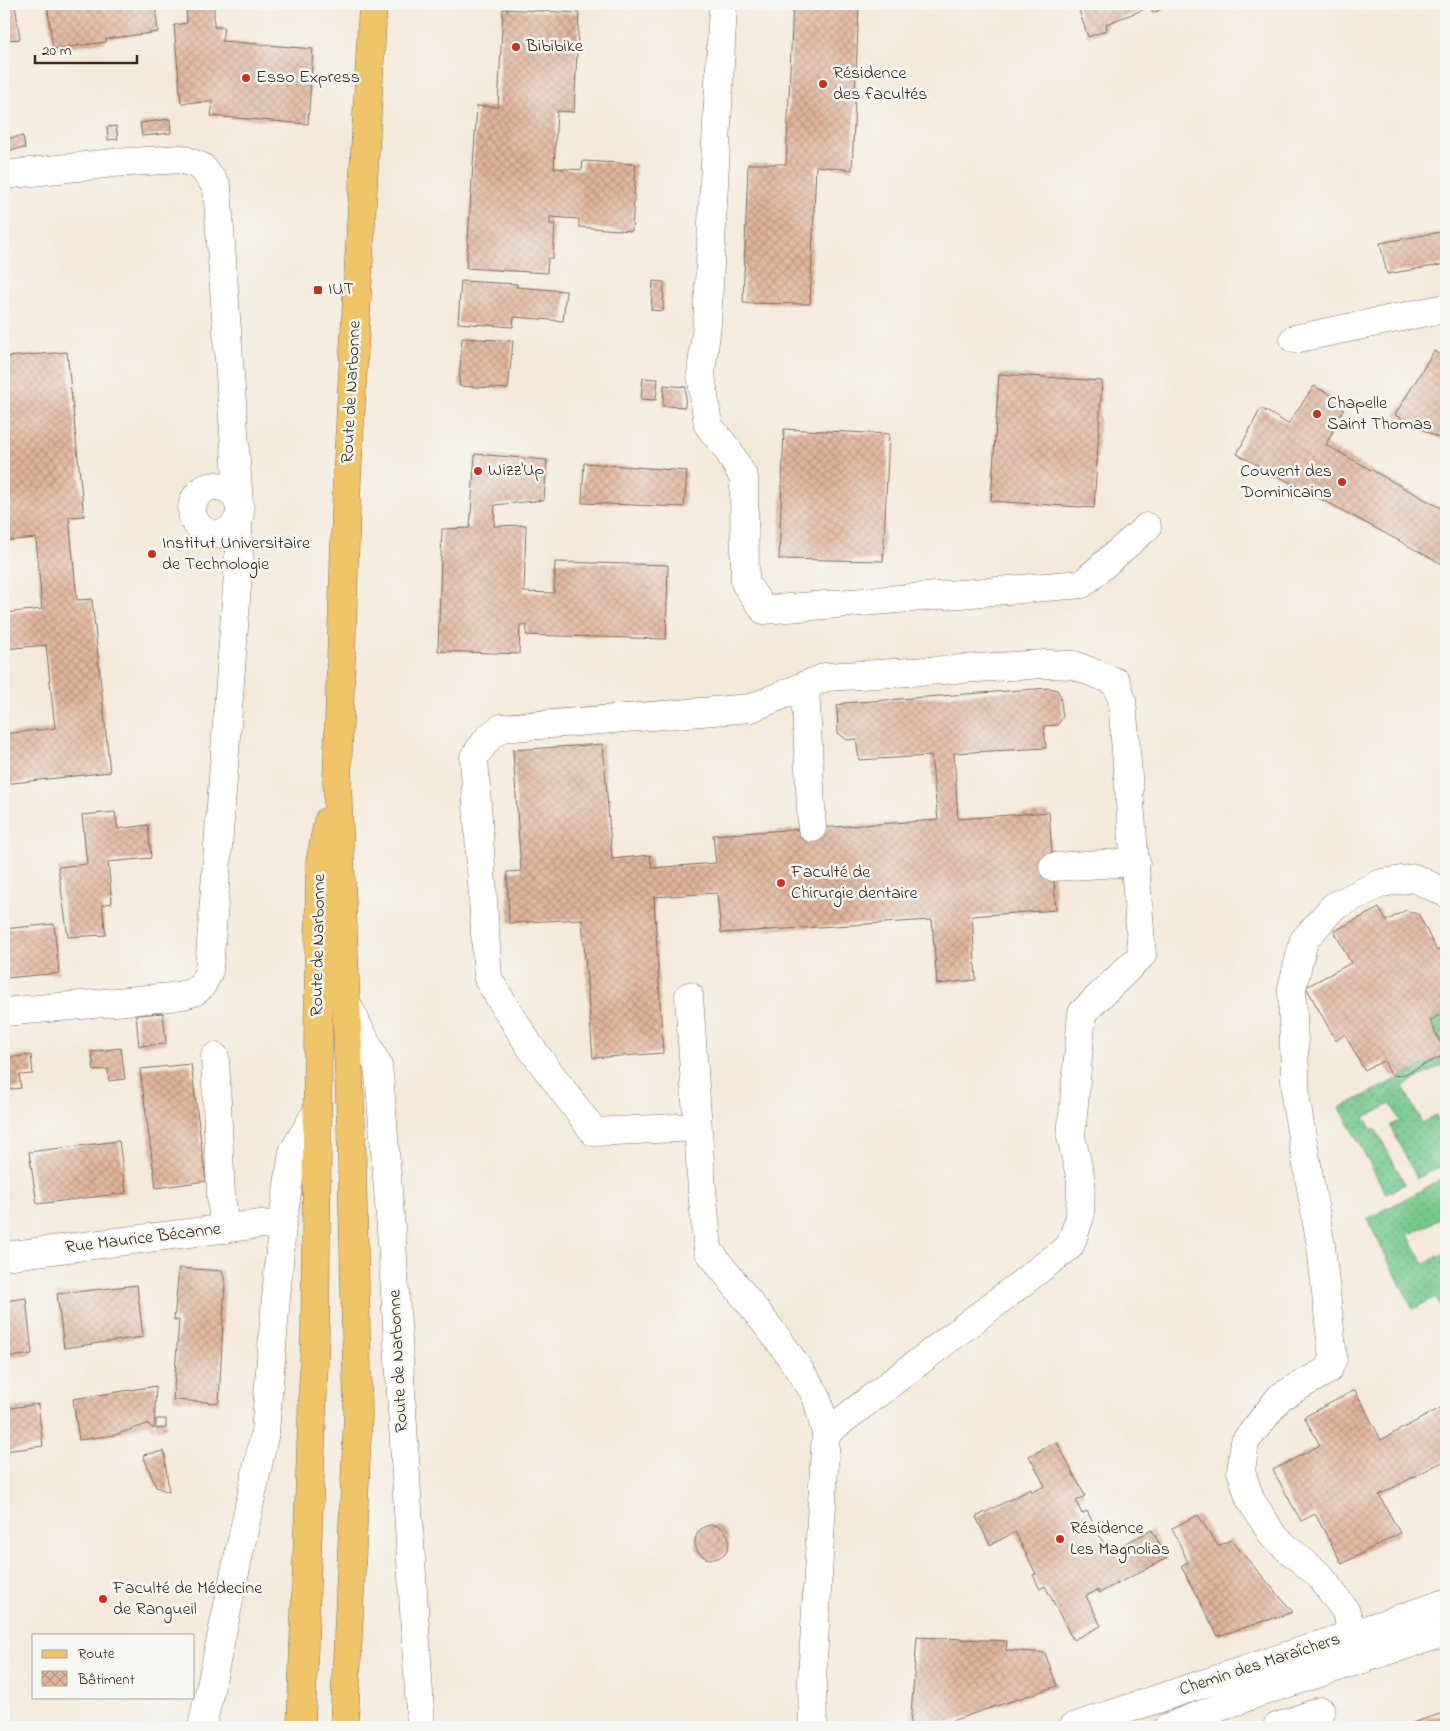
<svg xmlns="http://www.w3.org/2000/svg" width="1450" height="1731" font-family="'Indie Flower',sans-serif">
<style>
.grass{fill:url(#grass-dots);stroke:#587955}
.building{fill:url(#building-cross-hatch)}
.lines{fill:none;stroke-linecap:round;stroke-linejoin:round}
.minor-casing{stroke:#7c6d5f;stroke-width:29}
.major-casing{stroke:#7c6d5f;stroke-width:29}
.minor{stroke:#fff;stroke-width:28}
.major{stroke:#f0c469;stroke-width:28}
.poi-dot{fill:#c8321e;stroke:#f6f6f2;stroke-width:2}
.labels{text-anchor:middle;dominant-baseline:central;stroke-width:5;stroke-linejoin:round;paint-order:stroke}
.poi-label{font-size:18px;fill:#3b2a1e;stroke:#f6f6f2;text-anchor:start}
.street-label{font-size:18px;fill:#3b2a1e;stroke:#f6f6f2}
</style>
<defs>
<pattern id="grass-dots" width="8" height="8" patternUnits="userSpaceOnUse" patternTransform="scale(1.25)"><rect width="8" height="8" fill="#74c88c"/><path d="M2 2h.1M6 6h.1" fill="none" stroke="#60a372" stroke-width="1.8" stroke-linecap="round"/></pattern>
<pattern id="building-cross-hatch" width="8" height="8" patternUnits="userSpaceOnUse" patternTransform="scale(1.25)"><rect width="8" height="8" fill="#e1b69d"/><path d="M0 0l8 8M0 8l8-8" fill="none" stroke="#b8947f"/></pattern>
</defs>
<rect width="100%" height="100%" fill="#f6f6f2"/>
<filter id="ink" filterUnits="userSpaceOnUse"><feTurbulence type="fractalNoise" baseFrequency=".02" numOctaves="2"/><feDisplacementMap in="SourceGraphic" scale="10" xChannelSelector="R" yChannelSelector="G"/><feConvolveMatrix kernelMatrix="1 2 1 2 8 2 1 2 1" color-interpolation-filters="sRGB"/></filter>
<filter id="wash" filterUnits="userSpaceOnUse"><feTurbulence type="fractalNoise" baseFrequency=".0096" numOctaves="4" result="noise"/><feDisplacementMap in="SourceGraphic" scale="20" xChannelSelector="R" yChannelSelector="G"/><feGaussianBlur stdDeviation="1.12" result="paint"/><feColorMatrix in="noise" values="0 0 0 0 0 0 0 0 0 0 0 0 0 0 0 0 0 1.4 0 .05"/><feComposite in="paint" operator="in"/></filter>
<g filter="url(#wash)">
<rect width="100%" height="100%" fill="#f4e9d9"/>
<!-- grass -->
<g class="grass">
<path d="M 1446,1011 L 1446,1052 L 1430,1021 Z"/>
<path d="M 1446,1054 L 1446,1063 L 1403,1086 L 1422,1123 L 1436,1115 L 1446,1135 L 1446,1164 L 1417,1178 L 1390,1126 L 1400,1121 L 1391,1104 L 1364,1117 L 1372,1130 L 1375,1128 L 1405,1184 L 1386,1194 L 1340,1108 Z"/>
<path d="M 1446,1177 L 1446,1216 L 1408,1235 L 1424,1264 L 1446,1252 L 1446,1316 L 1436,1297 L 1413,1309 L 1367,1219 Z"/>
</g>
<g id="blocks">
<!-- building -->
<g class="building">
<path d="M 4,4 L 15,4 L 20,39 L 4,40 Z"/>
<path d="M 47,4 L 155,4 L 158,32 L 106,39 L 106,42 L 53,49 Z"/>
<path d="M 186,4 L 214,4 L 214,27 L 224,27 L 222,41 L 313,49 L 308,124 L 211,116 L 213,102 L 181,103 L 174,25 L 187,23 Z"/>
<path d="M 793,4 L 859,4 L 852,170 L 816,166 L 810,304 L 743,303 L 748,164 L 786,164 Z"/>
<path d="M 1077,4 L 1173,4 L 1153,13 L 1150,7 L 1106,24 L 1107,30 L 1088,37 Z"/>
<path d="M 503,9 L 579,13 L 574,112 L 557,111 L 554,168 L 582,170 L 583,161 L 636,164 L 632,231 L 579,227 L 579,219 L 550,217 L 550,224 L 555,224 L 553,258 L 548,258 L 547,273 L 466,268 L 477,106 L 498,107 Z"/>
<path d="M 170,119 L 171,133 L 142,136 L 140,123 Z"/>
<path d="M 116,126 L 118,139 L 108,140 L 107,127 Z"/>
<path d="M 23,136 L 25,148 L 4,151 L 4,139 Z"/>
<path d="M 1446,231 L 1446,264 L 1387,274 L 1380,243 Z"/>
<path d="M 4,267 L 9,304 L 4,304 Z"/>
<path d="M 461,281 L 517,284 L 516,287 L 566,291 L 563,321 L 514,317 L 513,327 L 458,323 Z"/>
<path d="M 653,281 L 664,282 L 663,311 L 651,310 Z"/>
<path d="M 462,338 L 513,341 L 508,389 L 459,386 Z"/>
<path d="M 1434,351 L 1446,358 L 1446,442 L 1395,415 Z"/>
<path d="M 67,352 L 84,516 L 69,517 L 77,600 L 92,599 L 110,772 L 4,784 L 4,734 L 55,728 L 46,645 L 4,649 L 4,613 L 42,609 L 36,538 L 4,541 L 4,357 Z"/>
<path d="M 999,374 L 1102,381 L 1094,508 L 991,501 Z"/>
<path d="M 643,378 L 658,379 L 656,400 L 641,399 Z"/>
<path d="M 664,385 L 686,387 L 685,407 L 663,406 Z"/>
<path d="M 1314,386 L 1346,403 L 1326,445 L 1446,511 L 1446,566 L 1237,454 L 1261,408 L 1288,424 Z"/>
<path d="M 784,429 L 889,434 L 883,561 L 779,559 Z"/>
<path d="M 475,454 L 547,460 L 544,500 L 495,505 L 494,526 L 526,525 L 524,592 L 554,593 L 555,562 L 668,565 L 666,639 L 526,635 L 527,625 L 520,625 L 519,654 L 438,651 L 442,529 L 470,528 Z"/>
<path d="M 584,463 L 687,471 L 684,507 L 582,503 Z"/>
<path d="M 1049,688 L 1057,690 L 1060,695 L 1063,716 L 1058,725 L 1044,726 L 1046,748 L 954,753 L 958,819 L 1049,812 L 1056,910 L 972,916 L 976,980 L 937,984 L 932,920 L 721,933 L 717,893 L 654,897 L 663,1053 L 593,1058 L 582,919 L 509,923 L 507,872 L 521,871 L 513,750 L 603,744 L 612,859 L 650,855 L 652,868 L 716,863 L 713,835 L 938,820 L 931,756 L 859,760 L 856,739 L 847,740 L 838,733 L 837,706 L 844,703 Z"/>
<path d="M 115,812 L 118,829 L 148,825 L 151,858 L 108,862 L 112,903 L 102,905 L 106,935 L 68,937 L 58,867 L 87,864 L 82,815 Z"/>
<path d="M 1379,908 L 1386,921 L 1406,910 L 1419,915 L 1437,951 L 1446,947 L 1446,1011 L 1430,1021 L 1446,1054 L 1401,1076 L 1391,1075 L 1384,1061 L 1364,1070 L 1345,1034 L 1336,1041 L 1306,987 L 1351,963 L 1334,931 Z"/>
<path d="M 54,924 L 59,973 L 6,978 L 4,929 Z"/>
<path d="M 163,1013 L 166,1044 L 139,1046 L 136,1015 Z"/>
<path d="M 121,1048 L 125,1079 L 109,1081 L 108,1069 L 94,1071 L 92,1052 Z"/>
<path d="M 31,1055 L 33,1074 L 19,1075 L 21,1088 L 4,1090 L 4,1058 Z"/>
<path d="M 191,1064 L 206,1181 L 156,1188 L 140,1069 Z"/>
<path d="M 119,1141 L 126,1193 L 37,1204 L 29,1152 Z"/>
<path d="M 179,1268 L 222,1271 L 225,1281 L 219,1403 L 173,1400 L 179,1320 L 174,1320 Z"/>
<path d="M 137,1285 L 143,1337 L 64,1348 L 57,1294 Z"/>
<path d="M 26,1298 L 32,1354 L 4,1358 L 4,1301 Z"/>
<path d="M 156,1386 L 154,1429 L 147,1424 L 115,1435 L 79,1440 L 73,1399 Z"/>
<path d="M 1355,1390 L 1381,1440 L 1446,1405 L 1446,1460 L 1379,1495 L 1400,1533 L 1342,1564 L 1315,1514 L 1301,1521 L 1273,1470 L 1320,1445 L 1304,1417 Z"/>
<path d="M 38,1404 L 43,1446 L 5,1451 L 4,1409 Z"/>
<path d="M 156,1419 L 166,1419 L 166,1428 L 156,1429 Z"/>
<path d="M 1057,1442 L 1085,1496 L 1076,1501 L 1082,1514 L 1087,1511 L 1108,1552 L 1152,1530 L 1167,1558 L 1099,1593 L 1098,1590 L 1086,1596 L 1101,1626 L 1073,1640 L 1045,1586 L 1040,1589 L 1033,1575 L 1036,1574 L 1015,1532 L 990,1545 L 976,1517 L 1031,1489 L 1032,1492 L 1045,1486 L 1029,1456 Z"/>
<path d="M 164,1451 L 169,1492 L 156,1487 L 143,1455 Z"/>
<path d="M 1198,1515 L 1218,1546 L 1231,1540 L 1293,1612 L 1218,1636 L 1181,1566 L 1188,1562 L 1172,1528 Z"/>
<circle cx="712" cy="1542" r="17"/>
<path d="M 917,1637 L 1007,1641 L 1006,1650 L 1045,1653 L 1057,1686 L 933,1727 L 910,1727 Z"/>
<path d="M 1446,1712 L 1446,1727 L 1400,1727 Z"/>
</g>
</g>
</g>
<g filter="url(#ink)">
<use href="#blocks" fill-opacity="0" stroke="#7c6d5f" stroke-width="1"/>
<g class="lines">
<defs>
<g id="minor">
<path d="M 723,4 L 707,324 L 701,374 L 708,425 L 728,450 L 744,478 L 745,583 L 764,610 L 1082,584 L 1147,527"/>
<path d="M 4,175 L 113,163 L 182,159 L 202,167 L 217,187 L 239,504"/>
<path d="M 1294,339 L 1446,308"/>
<circle cx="216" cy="510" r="24"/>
<path d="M 805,685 L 812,828"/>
<path d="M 1053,867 L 1136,862"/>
<path d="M 689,996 L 702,1190 L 708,1250 L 781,1343 L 816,1395 L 826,1433 L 812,1679 L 813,1727"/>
<path d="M 346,1002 L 378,1066 L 380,1085 L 392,1242 L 421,1727"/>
<path d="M 4,1012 L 171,997 C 195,992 200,995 209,970 L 239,559 L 238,520"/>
<path d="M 215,1057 L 221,1197 L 225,1229"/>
<path d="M 697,1127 L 594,1132 L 531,1048 L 488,979 L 474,757 L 489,737 L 501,728 L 751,708 L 826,677 L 1045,664 L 1074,665 L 1116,682 L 1122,700 L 1142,955 L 1082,1013 L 1071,1137 L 1081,1180 L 1080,1217 L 1070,1246 L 826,1433"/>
<path d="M 4,1256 L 261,1224 L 282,1226"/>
<path d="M 1363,1659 L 1345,1610 L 1320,1576 L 1274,1537 L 1250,1499 L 1241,1471 L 1245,1442 L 1280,1397 L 1328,1370 L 1333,1358 L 1321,1246 L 1296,1102 L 1292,988 L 1304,940 L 1334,906 L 1382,883 L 1414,878 L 1446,893"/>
<path d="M 202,1727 L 265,1432 L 282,1226 L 293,1152 L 317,1111"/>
<path d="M 1073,1727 L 1446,1603"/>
<path d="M 1168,1727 L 1255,1694 L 1446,1632"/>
<path d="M 1277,1727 L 1321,1711"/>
</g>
<g id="major">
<path d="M 301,1727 L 315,1334 L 320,862 L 328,821"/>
<path d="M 344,1727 L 358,1414 L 351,1125 L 337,781 L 347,479 L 373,4"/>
</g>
</defs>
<!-- minor casing -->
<use href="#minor" class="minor-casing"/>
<!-- major casing -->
<use href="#major" class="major-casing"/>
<!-- minor -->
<use href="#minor" class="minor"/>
<!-- major -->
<use href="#major" class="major"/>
</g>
</g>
<!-- markers -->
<g class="poi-dot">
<circle cx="516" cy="47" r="5"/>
<circle cx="246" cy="78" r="5"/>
<circle cx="823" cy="84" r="5"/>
<rect x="313" y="285" width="10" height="10" rx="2.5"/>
<circle cx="1317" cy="414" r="5"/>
<circle cx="478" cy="471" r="5"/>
<circle cx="1342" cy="482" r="5"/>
<circle cx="152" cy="554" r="5"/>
<circle cx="781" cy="883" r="5"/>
<circle cx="1060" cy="1539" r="5"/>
<circle cx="103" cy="1599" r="5"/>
</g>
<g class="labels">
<!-- poi labels -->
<g class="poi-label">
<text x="526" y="47">Bibibike</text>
<text x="833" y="74">Résidence<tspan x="833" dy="21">des facultés</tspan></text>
<text x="256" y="78">Esso Express</text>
<text x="328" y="290">IUT</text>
<text x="1327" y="404">Chapelle<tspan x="1327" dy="21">Saint Thomas</tspan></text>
<text x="488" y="471">Wizz'Up</text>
<text x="1332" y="472" text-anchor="end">Couvent des<tspan x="1332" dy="21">Dominicains</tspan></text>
<text x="162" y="544">Institut Universitaire<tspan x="162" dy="21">de Technologie</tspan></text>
<text x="791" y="873">Faculté de<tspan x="791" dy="21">Chirurgie dentaire</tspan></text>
<text x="1070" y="1529">Résidence<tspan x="1070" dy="21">Les Magnolias</tspan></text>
<text x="113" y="1589">Faculté de Médecine<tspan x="113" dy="21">de Rangueil</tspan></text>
</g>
<!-- street labels -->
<g class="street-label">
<text transform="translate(352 392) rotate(-87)">Route de Narbonne</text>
<text transform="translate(319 945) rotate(-89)">Route de Narbonne</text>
<text transform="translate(143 1239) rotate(-7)">Rue Maurice Bécanne</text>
<text transform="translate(399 1361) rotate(-93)">Route de Narbonne</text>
<text transform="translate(1260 1665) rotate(-18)">Chemin des Maraîchers</text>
</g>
</g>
<!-- margin -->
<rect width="1450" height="1731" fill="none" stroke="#f6f6f2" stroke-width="20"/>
<!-- legend -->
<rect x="32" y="1634" width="162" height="65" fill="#f6f6f2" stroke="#aba49d"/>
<rect x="42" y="1650" width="25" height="8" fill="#f0c469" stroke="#aba49d"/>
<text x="78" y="1658" font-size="15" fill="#3b2a1e">Route</text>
<rect x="42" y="1671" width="25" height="15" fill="url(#building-cross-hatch)" stroke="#aba49d"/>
<text x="78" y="1684" font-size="15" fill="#3b2a1e">Bâtiment</text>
<!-- scale -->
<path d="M35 55v8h102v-8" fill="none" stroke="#3b2a1e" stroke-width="2.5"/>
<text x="42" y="55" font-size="15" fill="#3b2a1e" stroke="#f6f6f2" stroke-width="4" paint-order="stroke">20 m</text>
</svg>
